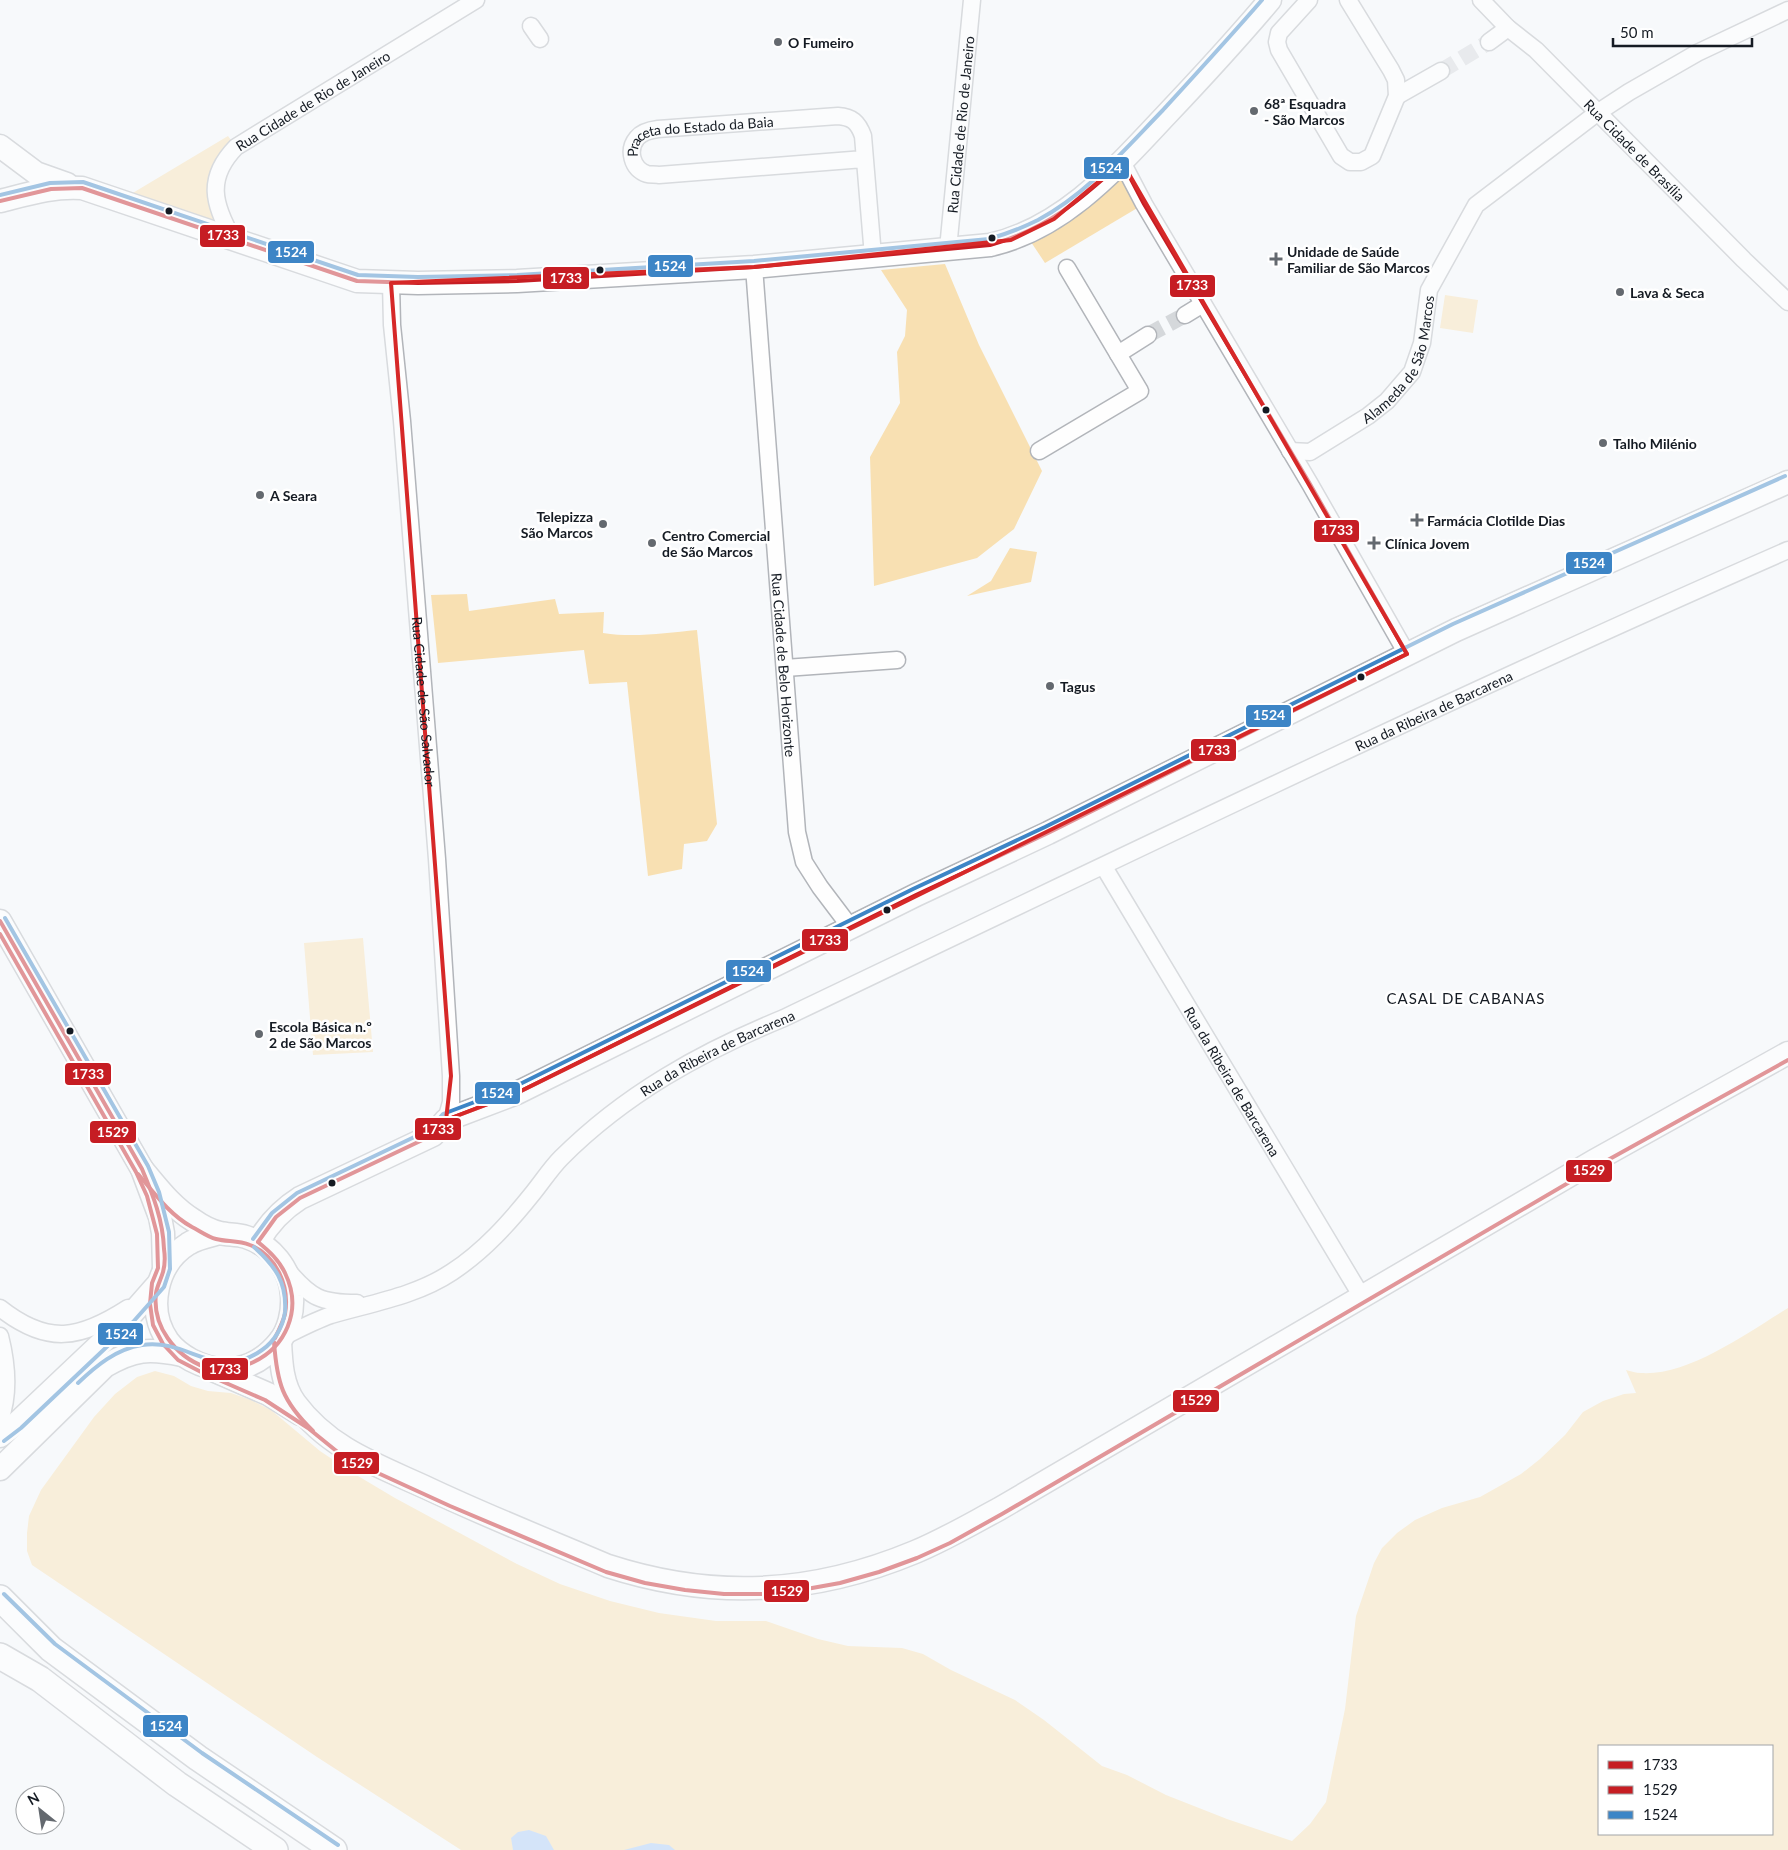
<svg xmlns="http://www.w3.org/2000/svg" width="1788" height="1850" font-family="Lato,sans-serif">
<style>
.green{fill:#f8e0b2;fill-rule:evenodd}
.water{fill:#a9cbf7}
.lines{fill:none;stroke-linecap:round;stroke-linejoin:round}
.street-tunnel{stroke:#d5d8db;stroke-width:16;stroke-dasharray:16 8;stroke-linecap:butt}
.street-casing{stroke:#b2b5ba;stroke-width:19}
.secondary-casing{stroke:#b2b5ba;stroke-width:25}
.primary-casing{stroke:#b2b5ba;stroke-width:28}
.street{stroke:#fefefe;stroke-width:16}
.secondary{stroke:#fefefe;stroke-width:22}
.primary{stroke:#fefefe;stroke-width:25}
.bus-1-casing{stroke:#fff;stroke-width:8}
.bus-2-casing{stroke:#fff;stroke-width:8}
.bus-3-casing{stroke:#fff;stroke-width:8}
.bus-1{stroke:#c61d23;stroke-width:4}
.bus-2{stroke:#c61d23;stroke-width:4}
.bus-3{stroke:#3d85c6;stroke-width:4}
.marked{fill:none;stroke:#d62828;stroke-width:4;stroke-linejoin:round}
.poi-dot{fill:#64696f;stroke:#fff;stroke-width:2}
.bus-dot{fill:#151b23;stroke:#fff;stroke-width:2}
.labels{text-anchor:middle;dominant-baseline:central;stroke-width:5;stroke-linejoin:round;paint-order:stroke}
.poi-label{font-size:14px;font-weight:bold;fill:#151b23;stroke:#fff;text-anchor:start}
.street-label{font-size:14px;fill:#151b23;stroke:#fff}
.neighbourhood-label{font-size:15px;letter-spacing:1px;fill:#151b23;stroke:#fff}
.line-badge{stroke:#fff;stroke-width:2}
.badge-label{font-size:14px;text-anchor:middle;font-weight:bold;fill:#fff}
</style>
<rect width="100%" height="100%" fill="#f7f9fb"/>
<!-- green -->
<g class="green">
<path d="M 228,136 L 236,147 L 216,183 L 233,239 L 121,200 Z"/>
<path d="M 1116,167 L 1139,207 L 1045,263 L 1029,239 Z"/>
<path d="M 945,264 L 979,345 L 1042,471 L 1014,529 L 977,558 L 874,586 L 870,457 L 900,403 L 897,352 L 905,336 L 907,310 L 881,270 Z"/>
<path d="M 1445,295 L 1478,300 L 1473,333 L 1440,328 Z"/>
<path d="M 1010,548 L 1037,552 L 1031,582 L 967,596 L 991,581 Z"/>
<path d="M 467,594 L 469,611 L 555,599 L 559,614 L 604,612 L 603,633 C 635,638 665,633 697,630 L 717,824 L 707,841 L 684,844 L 682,869 L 648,876 L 627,682 L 589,684 L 584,650 L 438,663 L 431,595 Z"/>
<path d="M 363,938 L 373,1052 L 313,1055 L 304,943 Z"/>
<path d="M 1788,1308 L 1788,1850 L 461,1850 L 317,1757 L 32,1565 L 27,1551 L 27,1533 L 29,1516 L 41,1490 L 94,1417 L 115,1394 L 137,1377 L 155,1371 L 174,1376 L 191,1386 L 208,1391 L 231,1393 L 251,1400 L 271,1410 L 320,1451 L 353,1473 L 395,1498 L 517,1564 L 560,1584 L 610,1601 L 659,1613 L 716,1621 L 766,1621 L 818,1639 L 848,1646 L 902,1648 L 923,1654 L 951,1670 L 1015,1700 L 1044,1720 L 1102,1766 L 1127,1775 L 1166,1795 L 1227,1819 L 1292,1841 L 1310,1824 L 1326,1802 L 1345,1709 L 1356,1616 L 1374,1563 L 1382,1548 L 1397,1533 L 1415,1520 L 1442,1508 L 1480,1497 L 1521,1474 L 1540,1459 L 1565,1435 L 1583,1412 L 1603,1401 L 1624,1394 L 1636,1393 L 1626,1370 C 1631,1371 1636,1373 1641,1373 C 1689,1376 1748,1332 1788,1308 ZM 1599,1746 L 1772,1746 L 1772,1834 L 1599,1834 Z"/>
</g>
<!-- water -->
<g class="water">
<path d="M 529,1830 L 546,1836 L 554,1850 L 513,1850 L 511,1838 L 518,1832 Z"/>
<path d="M 651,1843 L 669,1845 L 675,1850 L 624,1850 Z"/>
</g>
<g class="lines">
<!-- street-tunnel -->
<g class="street-tunnel">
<path d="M 1441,71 L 1489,42"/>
<path d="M 1148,335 L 1185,315"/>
</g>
<defs>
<g id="street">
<path d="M 1309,0 L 1279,33 L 1277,42 L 1279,50 L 1341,156 L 1350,162 L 1361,162 L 1372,156 L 1397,96 L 1396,80 L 1391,70 L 1348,0"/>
<path id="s1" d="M 1481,0 L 1508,28 L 1536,50 L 1744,260 L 1788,302"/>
<path d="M 531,26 L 540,39"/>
<path d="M 1489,42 L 1508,28"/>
<path d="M 1397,96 L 1441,71"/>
<path id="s2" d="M 864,159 L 659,175 C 655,174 650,175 647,174 C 632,169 627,150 637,138 C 642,132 650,130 658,129 L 838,116 C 852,117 858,122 863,136 L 873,256"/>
<path d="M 1122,162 L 1144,204 L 1310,484 L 1407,654"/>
<path id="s3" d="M 233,239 C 213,204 206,178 236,147 L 476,0"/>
<path id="s4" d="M 948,249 L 972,0"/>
<path id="s5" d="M 754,267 L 797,832 L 804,862 L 820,887 L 851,928"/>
<path d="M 1067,268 L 1118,354"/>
<path id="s6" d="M 391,283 L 392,325 L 402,421 L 437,859 L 451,1076 L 451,1102 L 446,1120"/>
<path d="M 1185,315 L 1203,304"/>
<path d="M 1039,451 L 1140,391 L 1118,354 L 1148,335"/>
<path id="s7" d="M 1290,451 L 1310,452 L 1368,416 L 1387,401 L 1412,372 L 1422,343 L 1429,290 L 1476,205 L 1597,113 L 1629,92 L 1697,53 L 1788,10"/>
<path d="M 785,668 L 897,660"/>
<path id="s8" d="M 1104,867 L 1362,1297"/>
<path d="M 288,1271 C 311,1298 321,1303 357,1303"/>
<path d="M 0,1308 C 48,1346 80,1339 128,1308"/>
<path d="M 0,1336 C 7,1364 10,1393 0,1420"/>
<path id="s9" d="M 283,1337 C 299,1329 314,1321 331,1315 C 372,1303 416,1296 452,1272 C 484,1251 509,1223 533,1193 C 542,1182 551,1168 561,1158 C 625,1094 701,1052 784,1018 C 1117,859 1450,698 1788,550"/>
</g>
<g id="secondary">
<path d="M 0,146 L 36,173 L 67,184"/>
<path d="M 0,201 C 28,194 53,186 82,188 L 357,281 L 418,283 L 517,281 L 754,267 L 990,245 C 1065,228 1117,167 1168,113 C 1203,76 1237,39 1270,0"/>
<path d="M 0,921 L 142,1169 L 160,1217 L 163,1233 L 164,1269"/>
<path d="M 142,1169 C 158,1188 172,1207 193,1220 C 200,1225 211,1231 220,1233 C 228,1235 237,1234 246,1237 C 271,1245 291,1269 292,1296 C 293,1312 289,1330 279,1342 C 255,1371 223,1377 191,1360 C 182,1355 174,1349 168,1341 C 146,1310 156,1264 188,1244 C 197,1238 209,1236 220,1233"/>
<path d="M 258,1242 C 269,1223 281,1210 300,1198 L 433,1135 L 446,1120 L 517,1093 L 916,895 L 1048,833 L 1456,630 L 1788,482"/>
<path d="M 280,1341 C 281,1363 282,1385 295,1403 C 329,1449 377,1465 427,1488 C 486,1516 547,1540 608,1566 C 713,1600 812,1595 915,1552 C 944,1540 971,1524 999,1509 L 1594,1161 L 1788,1053"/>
<path d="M 215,1371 L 268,1394 L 300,1414"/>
<path d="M 0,1436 L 17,1423 L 129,1317 L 158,1284"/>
<path d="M 0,1469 L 105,1366 C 134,1349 149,1348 182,1355"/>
</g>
<g id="primary">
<path d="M 0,1598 L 51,1649 L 198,1758 L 334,1850"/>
<path d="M 0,1656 L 40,1679 L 177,1784 L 275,1850"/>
</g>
</defs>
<!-- street casing -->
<use href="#street" class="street-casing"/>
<!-- secondary casing -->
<use href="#secondary" class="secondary-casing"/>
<!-- primary casing -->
<use href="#primary" class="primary-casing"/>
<!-- street -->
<use href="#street" class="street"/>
<!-- secondary -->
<use href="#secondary" class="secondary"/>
<!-- primary -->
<use href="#primary" class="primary"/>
<defs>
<g id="bus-1">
<path d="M 1122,162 L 1144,204 L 1310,484 L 1407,654"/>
<path d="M 0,201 L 51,189 L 82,188 L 357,281 L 418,283 L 517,281 L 754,267 L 990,245 C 1047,229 1079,201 1122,162"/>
<path d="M 0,921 L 142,1169 C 153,1195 163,1220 164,1249 C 165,1256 165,1265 163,1272 C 161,1279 157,1286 156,1293 C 152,1326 175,1356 205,1367 C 220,1372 235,1369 249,1364 C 286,1349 303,1310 285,1273 C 279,1260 269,1251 258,1242"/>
<path d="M 258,1242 L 276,1217 L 300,1198 L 433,1135 L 446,1120 L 517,1093 L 916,895 L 1048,833 L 1407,654"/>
</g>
<g id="bus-2">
<path d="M 0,934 L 136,1172 L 147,1196 L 157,1234 L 158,1268 L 152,1283 L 150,1304 L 153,1325 L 163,1344 L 178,1360 L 203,1373 L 265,1400 L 308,1428 L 345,1458 L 450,1506 L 606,1572 L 645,1583 L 685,1590 L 724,1594 L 762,1594 L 801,1590 L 840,1583 L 879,1572 L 917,1558 L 950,1543 L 1002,1514 L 1597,1166 L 1788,1060"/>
<path d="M 138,1174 C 154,1193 170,1215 192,1227 C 200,1231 208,1237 216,1239 C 227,1242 238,1240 250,1245 C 276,1255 290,1286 285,1314 C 283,1322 279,1330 275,1338"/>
<path d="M 274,1342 C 277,1383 282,1401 313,1431"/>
</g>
<g id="bus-3">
<path d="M 0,195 L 50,183 L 83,182 L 358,275 L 418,277 L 517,275 L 754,261 L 989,239 C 1006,234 1022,228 1038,220 C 1087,194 1125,149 1163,110 C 1196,74 1230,37 1262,0"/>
<path d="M 253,1239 L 272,1213 L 297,1193 L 429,1130 L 443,1114 L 514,1087 L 913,889 L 1045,827 L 1453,624 L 1785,476"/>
<path d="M 78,1383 C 96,1366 116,1349 142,1345 C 190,1338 215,1383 262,1350 C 274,1342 283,1327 285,1312 C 287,1282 275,1266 254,1247"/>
<path d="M 4,1441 L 21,1428 L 133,1322 L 164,1287 L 170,1269 L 169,1232 L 159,1192 L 148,1166 L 5,918"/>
<path d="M 4,1594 L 55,1644 L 202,1753 L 338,1845"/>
</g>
</defs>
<!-- bus-1 casing -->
<use href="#bus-1" class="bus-1-casing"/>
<!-- bus-2 casing -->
<use href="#bus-2" class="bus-2-casing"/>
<!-- bus-3 casing -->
<use href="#bus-3" class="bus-3-casing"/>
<!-- bus-1 -->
<use href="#bus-1" class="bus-1"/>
<!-- bus-2 -->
<use href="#bus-2" class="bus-2"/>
<!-- bus-3 -->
<use href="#bus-3" class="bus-3"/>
</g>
<!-- marked area -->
<path d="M0 0H1788V1850H0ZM 1122,162 L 1407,654 L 517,1093 L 446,1120 L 451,1076 L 391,283 L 754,267 L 1011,240 L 1054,219 Z" fill="#f7f9fb" fill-opacity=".55" fill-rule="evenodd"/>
<path class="marked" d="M 1122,162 L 1407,654 L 517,1093 L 446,1120 L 451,1076 L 391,283 L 754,267 L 1011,240 L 1054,219 Z"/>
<!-- markers -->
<g class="poi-dot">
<circle cx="778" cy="42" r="5"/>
<circle cx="1254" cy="111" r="5"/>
<path d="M1273.5 251.5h5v5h5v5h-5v5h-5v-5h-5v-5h5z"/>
<circle cx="1620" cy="292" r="5"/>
<circle cx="1603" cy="443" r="5"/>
<circle cx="260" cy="495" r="5"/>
<path d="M1414.5 512.5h5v5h5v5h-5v5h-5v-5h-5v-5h5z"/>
<circle cx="603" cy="524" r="5"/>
<circle cx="652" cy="543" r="5"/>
<path d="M1371.5 535.5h5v5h5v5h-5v5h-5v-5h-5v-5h5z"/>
<circle cx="1050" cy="686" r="5"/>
<circle cx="259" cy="1034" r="5"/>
</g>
<g class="bus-dot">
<circle cx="169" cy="211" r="4.5"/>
<circle cx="992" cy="238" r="4.5"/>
<circle cx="600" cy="270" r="4.5"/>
<circle cx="1266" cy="410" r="4.5"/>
<circle cx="1361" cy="677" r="4.5"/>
<circle cx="887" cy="910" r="4.5"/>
<circle cx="70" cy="1031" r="4.5"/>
<circle cx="332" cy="1183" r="4.5"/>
</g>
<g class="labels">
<!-- poi labels -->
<g class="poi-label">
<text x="788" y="42">O Fumeiro</text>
<text x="1264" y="103">68ª Esquadra<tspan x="1264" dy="16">- São Marcos</tspan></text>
<text x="1287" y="251">Unidade de Saúde<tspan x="1287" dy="16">Familiar de São Marcos</tspan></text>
<text x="1630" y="292">Lava &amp; Seca</text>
<text x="1613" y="443">Talho Milénio</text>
<text x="270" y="495">A Seara</text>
<text x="593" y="516" text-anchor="end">Telepizza<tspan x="593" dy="16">São Marcos</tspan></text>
<text x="1427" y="520">Farmácia Clotilde Dias</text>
<text x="662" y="535">Centro Comercial<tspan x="662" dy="16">de São Marcos</tspan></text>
<text x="1385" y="543">Clínica Jovem</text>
<text x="1060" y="686">Tagus</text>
<text x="269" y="1026">Escola Básica n.º<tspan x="269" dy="16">2 de São Marcos</tspan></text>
</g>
<!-- street labels -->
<g class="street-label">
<text stroke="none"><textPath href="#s3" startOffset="191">Rua Cidade de Rio de Janeiro</textPath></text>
<text stroke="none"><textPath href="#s4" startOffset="125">Rua Cidade de Rio de Janeiro</textPath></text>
<text stroke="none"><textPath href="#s2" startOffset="321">Praceta do Estado da Baia</textPath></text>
<text stroke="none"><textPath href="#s1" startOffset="215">Rua Cidade de Brasília</textPath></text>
<text stroke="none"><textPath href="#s7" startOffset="156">Alameda de São Marcos</textPath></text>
<text stroke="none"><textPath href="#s5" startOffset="399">Rua Cidade de Belo Horizonte</textPath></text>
<text stroke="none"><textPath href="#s6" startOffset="420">Rua Cidade de São Salvador</textPath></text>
<text stroke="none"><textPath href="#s9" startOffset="1324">Rua da Ribeira de Barcarena</textPath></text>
<text stroke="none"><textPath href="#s9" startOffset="530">Rua da Ribeira de Barcarena</textPath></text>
<text stroke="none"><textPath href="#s8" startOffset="250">Rua da Ribeira de Barcarena</textPath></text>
</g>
<!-- neighbourhood labels -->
<g class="neighbourhood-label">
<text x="1466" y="998">CASAL DE CABANAS</text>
</g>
</g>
<g class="line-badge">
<rect x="1083" y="156" width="47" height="24" rx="5" fill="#3d85c6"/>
<rect x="199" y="224" width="47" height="24" rx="5" fill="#c61d23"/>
<rect x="267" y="240" width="48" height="24" rx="5" fill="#3d85c6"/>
<rect x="647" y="254" width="47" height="24" rx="5" fill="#3d85c6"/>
<rect x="542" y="266" width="48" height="24" rx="5" fill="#c61d23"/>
<rect x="1169" y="274" width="47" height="24" rx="5" fill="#c61d23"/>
<rect x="1313" y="519" width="47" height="24" rx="5" fill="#c61d23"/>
<rect x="1565" y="551" width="48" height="24" rx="5" fill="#3d85c6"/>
<rect x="1245" y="704" width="47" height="24" rx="5" fill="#3d85c6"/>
<rect x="1190" y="738" width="47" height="24" rx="5" fill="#c61d23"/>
<rect x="801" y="928" width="48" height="24" rx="5" fill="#c61d23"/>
<rect x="725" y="959" width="47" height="24" rx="5" fill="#3d85c6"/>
<rect x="64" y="1062" width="48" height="24" rx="5" fill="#c61d23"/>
<rect x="474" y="1081" width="47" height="24" rx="5" fill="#3d85c6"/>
<rect x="414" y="1117" width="48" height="24" rx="5" fill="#c61d23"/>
<rect x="89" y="1120" width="48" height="24" rx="5" fill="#c61d23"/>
<rect x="1565" y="1159" width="48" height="24" rx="5" fill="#c61d23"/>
<rect x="97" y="1322" width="47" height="24" rx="5" fill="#3d85c6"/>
<rect x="201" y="1357" width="48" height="24" rx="5" fill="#c61d23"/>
<rect x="1172" y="1389" width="48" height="24" rx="5" fill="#c61d23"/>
<rect x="333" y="1451" width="47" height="24" rx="5" fill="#c61d23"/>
<rect x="763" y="1579" width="47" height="24" rx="5" fill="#c61d23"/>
<rect x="142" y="1714" width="47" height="24" rx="5" fill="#3d85c6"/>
</g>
<g class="badge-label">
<text x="1106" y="173">1524</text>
<text x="223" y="240">1733</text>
<text x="291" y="257">1524</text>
<text x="670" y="271">1524</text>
<text x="566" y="283">1733</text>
<text x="1192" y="290">1733</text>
<text x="1337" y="535">1733</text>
<text x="1589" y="568">1524</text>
<text x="1269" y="720">1524</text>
<text x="1214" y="755">1733</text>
<text x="825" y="945">1733</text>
<text x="748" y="976">1524</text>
<text x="88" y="1079">1733</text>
<text x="497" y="1098">1524</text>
<text x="438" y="1134">1733</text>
<text x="113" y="1137">1529</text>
<text x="1589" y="1175">1529</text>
<text x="121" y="1339">1524</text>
<text x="225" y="1374">1733</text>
<text x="1196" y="1405">1529</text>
<text x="357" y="1468">1529</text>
<text x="787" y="1596">1529</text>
<text x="166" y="1731">1524</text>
</g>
<!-- legend -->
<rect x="1598" y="1745" width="175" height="90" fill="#ffffff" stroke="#a1a4a7"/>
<rect x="1608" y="1761" width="25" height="8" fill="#c61d23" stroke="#a1a4a7"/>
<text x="1643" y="1770" font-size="15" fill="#151b23">1733</text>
<rect x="1608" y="1786" width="25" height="8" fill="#c61d23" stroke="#a1a4a7"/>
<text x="1643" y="1795" font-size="15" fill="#151b23">1529</text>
<rect x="1608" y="1811" width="25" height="8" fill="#3d85c6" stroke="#a1a4a7"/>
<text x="1643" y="1820" font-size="15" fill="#151b23">1524</text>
<!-- north arrow -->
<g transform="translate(40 1810) rotate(330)"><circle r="24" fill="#ffffff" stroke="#a1a4a7"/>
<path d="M0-4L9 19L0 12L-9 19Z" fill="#64696f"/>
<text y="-8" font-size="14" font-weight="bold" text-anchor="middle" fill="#151b23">N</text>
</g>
<!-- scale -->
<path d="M1613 38v8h139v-8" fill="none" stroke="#151b23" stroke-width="2.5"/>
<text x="1620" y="38" font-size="15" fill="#151b23" stroke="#ffffff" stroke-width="4" paint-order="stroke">50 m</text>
</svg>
